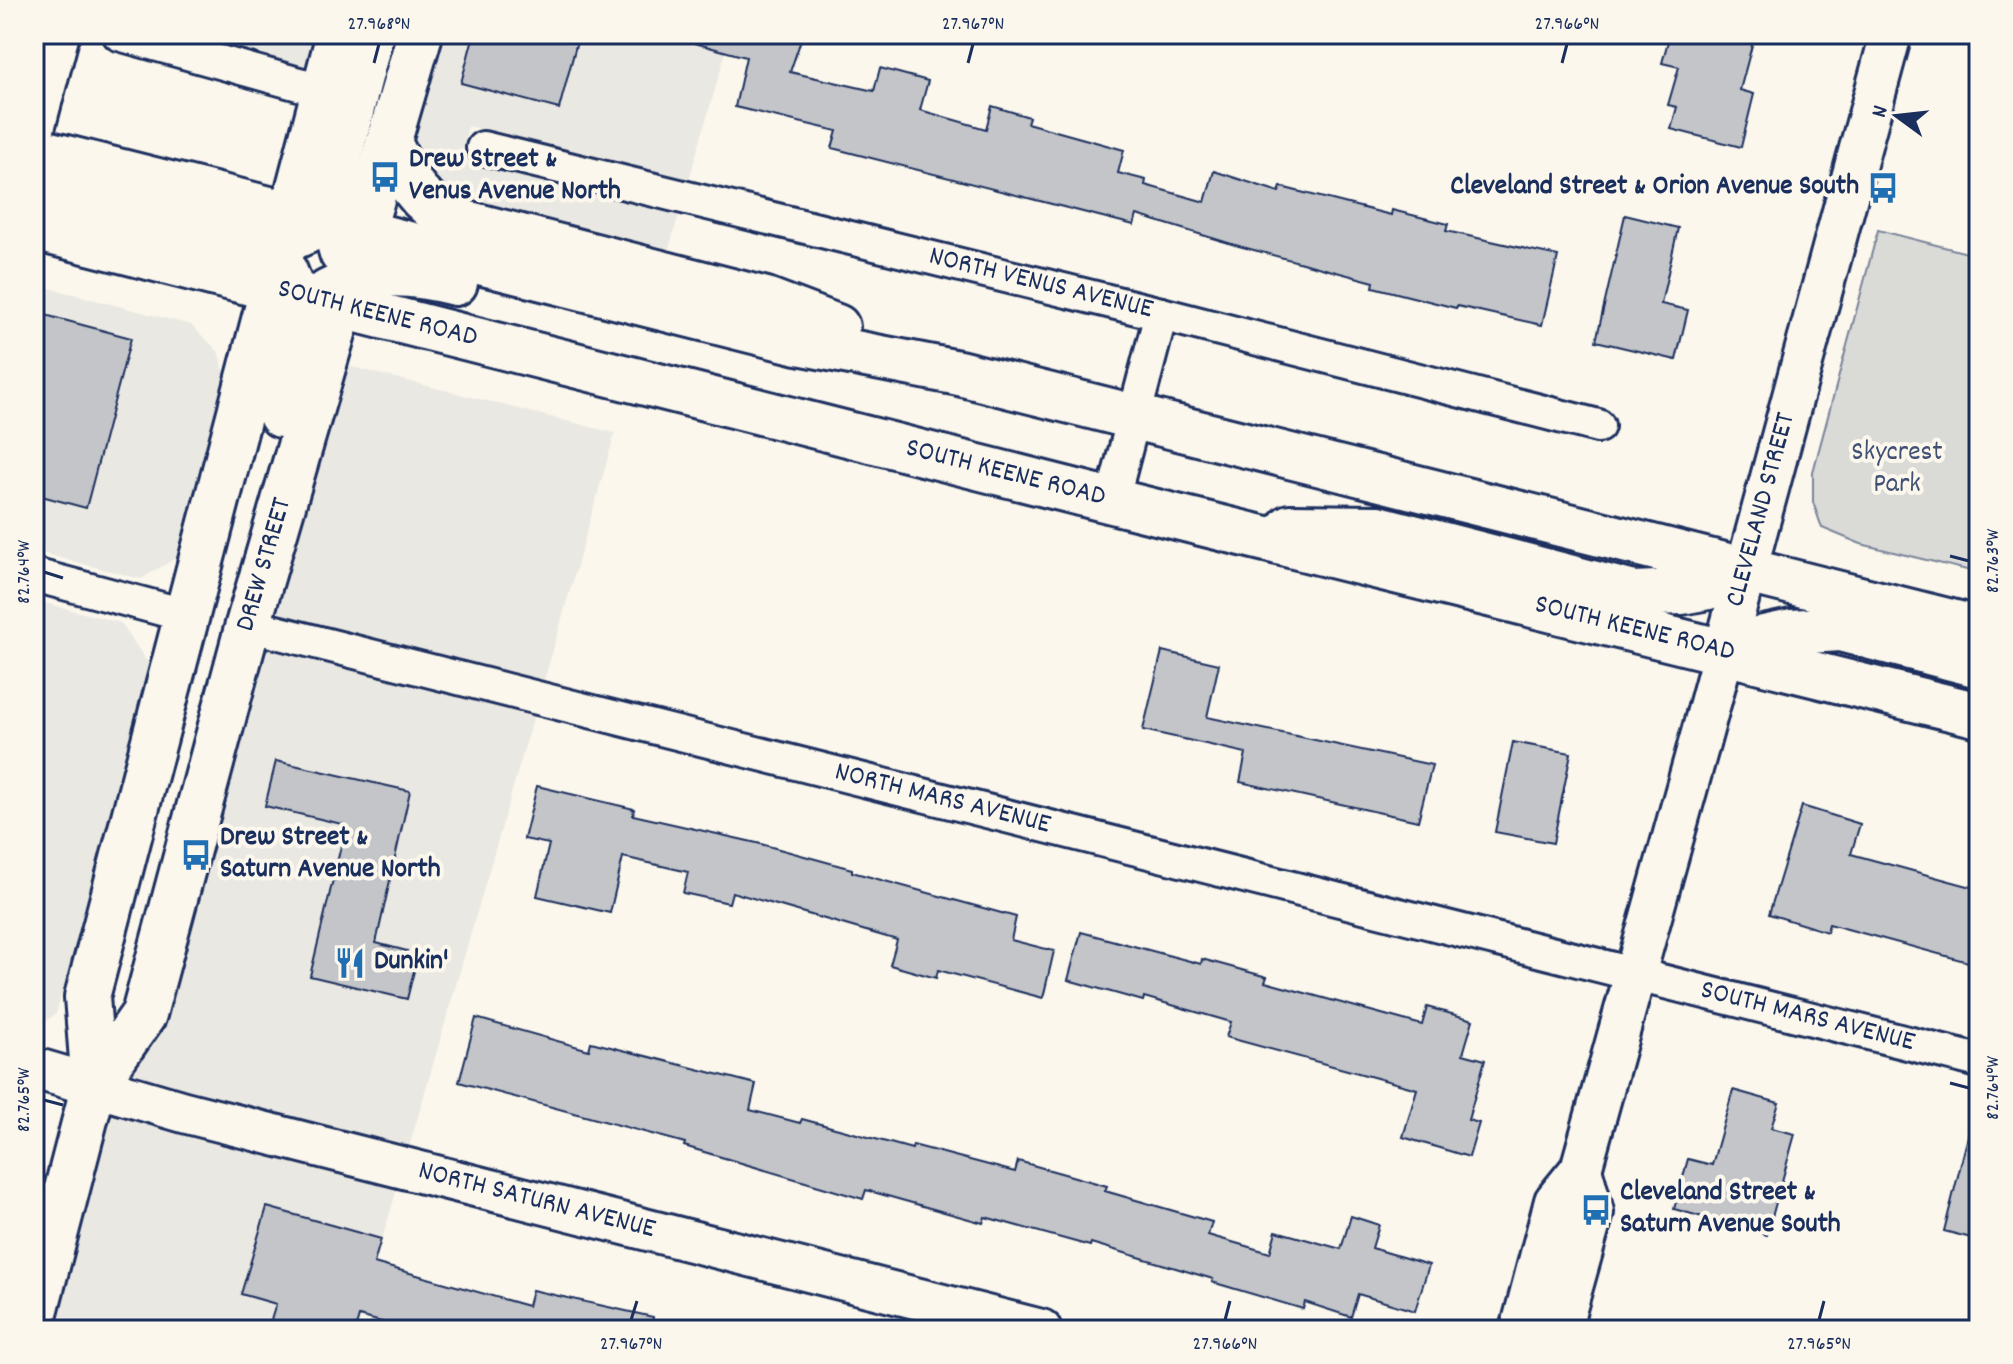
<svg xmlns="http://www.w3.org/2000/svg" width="2013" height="1364" font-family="Dekko,sans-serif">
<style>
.built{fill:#eae8e2}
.green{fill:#dadad7;stroke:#7a849a;stroke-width:2}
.building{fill:#c3c5c9;stroke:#1b2f5e;stroke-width:2}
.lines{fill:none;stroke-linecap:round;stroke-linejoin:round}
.minor-casing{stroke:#1b2f5e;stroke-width:38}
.tertiary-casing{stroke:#1b2f5e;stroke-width:46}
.secondary-casing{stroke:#1b2f5e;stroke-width:50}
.minor{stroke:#fbf7ec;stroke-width:32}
.tertiary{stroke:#fbf7ec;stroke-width:40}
.secondary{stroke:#fbf7ec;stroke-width:44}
.ticks{fill:none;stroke:#1b2f5e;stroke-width:3}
.labels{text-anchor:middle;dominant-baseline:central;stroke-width:8;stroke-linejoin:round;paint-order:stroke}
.poi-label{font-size:28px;font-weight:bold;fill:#1b2f5e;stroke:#fbf7ec;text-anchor:start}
.street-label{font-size:28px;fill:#1b2f5e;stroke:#fbf7ec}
.park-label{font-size:28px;fill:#415176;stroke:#fbf7ec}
.neatline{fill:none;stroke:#1b2f5e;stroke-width:3}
.ticks-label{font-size:20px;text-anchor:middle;fill:#1b2f5e}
</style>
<rect width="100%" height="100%" fill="#fbf7ec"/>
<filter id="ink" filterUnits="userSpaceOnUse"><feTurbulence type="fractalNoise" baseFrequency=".0125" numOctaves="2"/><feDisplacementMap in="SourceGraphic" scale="16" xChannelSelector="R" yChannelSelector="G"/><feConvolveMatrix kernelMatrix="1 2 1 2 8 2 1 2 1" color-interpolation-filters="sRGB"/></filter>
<g filter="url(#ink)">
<!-- built -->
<g class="built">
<path d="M 187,34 L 318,34 L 309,68 Z"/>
<path d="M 441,34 L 731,34 L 689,179 L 468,126 L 460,160 L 679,214 L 667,256 L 444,195 L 412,147 L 416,140 L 413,137 Z"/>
<path d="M 34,284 L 191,325 L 218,351 L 227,380 L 179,556 L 141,579 L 34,551 Z"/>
<path d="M 344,365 L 615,433 L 544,681 L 272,614 Z"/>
<path d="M 34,600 L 121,623 L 150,666 L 56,1014 L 34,1028 Z"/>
<path d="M 263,648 L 534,715 L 408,1151 L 124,1076 L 233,758 L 237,758 L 237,742 Z"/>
<path d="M 108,1108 L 398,1185 L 356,1330 L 51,1330 Z"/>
</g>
<!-- green -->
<path class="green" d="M 1878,230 L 1979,256 L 1979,573 L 1861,544 L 1822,528 L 1813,502 L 1813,472 Z"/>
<!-- building -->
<g class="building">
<path d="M 474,34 L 579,34 L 559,109 L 461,83 Z"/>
<path d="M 695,34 L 803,34 L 790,72 L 874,91 L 880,68 L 928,81 L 920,110 L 986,129 L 992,106 L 1029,117 L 1027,123 L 1124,150 L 1118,173 L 1146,180 L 1145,185 L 1205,202 L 1214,171 L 1279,192 L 1281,187 L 1391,215 L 1392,210 L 1448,224 L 1446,231 L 1558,256 L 1542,325 L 1457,306 L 1456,308 L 1373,287 L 1374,282 L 1235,245 L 1137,215 L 1134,225 L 832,148 L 837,131 L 735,107 L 746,57 L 694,43 Z"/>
<path d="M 1670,34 L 1755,34 L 1740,90 L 1754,94 L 1741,147 L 1671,129 L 1677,107 L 1668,105 L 1679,67 L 1662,63 Z"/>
<path d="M 1625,215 L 1678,228 L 1661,304 L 1688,310 L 1676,360 L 1596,341 Z"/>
<path d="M 34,312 L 131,338 L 86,508 L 34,494 Z"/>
<path d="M 1162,651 L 1219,664 L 1207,717 L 1432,765 L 1418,821 L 1240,782 L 1246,753 L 1143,730 Z"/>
<path d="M 1513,742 L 1571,753 L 1553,843 L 1495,832 Z"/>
<path d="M 276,761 L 410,791 L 376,943 L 407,951 L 403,964 L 415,967 L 407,999 L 310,976 L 346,825 L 265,806 Z"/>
<path d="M 537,786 L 634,809 L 633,815 L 757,843 L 852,869 L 852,872 L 1016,917 L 1011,940 L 1054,951 L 1043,998 L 938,970 L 936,978 L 890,965 L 897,940 L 732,892 L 729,903 L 683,893 L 688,872 L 623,857 L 610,913 L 537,896 L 549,844 L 524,839 Z"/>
<path d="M 1802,806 L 1860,824 L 1851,854 L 1979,889 L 1979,965 L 1829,924 L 1827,932 L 1769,914 Z"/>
<path d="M 1081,932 L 1201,964 L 1202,959 L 1267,977 L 1265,982 L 1422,1025 L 1427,1007 L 1473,1020 L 1463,1054 L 1485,1060 L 1468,1120 L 1479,1123 L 1469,1157 L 1403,1137 L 1417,1089 L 1226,1037 L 1231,1022 L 1144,997 L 1143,1001 L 1068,980 Z"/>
<path d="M 476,1018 L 589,1050 L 591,1042 L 756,1084 L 750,1110 L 800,1123 L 802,1119 L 912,1149 L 913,1145 L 1015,1172 L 1018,1161 L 1107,1186 L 1105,1191 L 1212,1222 L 1208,1235 L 1270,1253 L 1276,1231 L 1341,1249 L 1351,1216 L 1379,1225 L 1372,1248 L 1429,1265 L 1415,1311 L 1358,1294 L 1351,1317 L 1305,1302 L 1303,1309 L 1212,1282 L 1213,1279 L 1091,1243 L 1090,1246 L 985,1217 L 983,1223 L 866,1190 L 863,1199 L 684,1146 L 685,1143 L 459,1082 Z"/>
<path d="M 1733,1090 L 1779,1103 L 1771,1128 L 1795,1134 L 1767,1235 L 1674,1209 L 1688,1159 L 1712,1165 Z"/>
<path d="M 1969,1132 L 1979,1133 L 1979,1240 L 1944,1231 Z"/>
<path d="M 267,1207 L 381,1239 L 374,1263 L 528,1306 L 532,1290 L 653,1317 L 652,1330 L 411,1330 L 359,1316 L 355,1330 L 268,1330 L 276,1304 L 241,1294 Z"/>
</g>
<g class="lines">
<defs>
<g id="minor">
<path d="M 119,34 L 324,91"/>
<path d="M 34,144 L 63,34"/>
<path id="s1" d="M 483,148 L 1161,314 L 1598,426"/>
<path d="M 1112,501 L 1161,314"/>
<path d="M 34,575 L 188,616"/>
<path id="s2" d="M 248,625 L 1979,1061"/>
</g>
<g id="tertiary">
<path id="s3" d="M 34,1068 L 184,1112 L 1041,1330"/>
<path id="s4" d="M 1521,1330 L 1555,1201 L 1581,1169 L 1702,733 L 1891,34"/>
<path d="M 1560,1330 L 1593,1212 L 1581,1169"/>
</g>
<g id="secondary">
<path d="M 390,145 C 406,178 416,201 450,219 L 766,300 L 837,327"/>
<path d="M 34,150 L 798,342 L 959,373 L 1979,629"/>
<path d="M 34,192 L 214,238 L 263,243 L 286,240 L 311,229"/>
<path id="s5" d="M 34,228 L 1112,501 L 1979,715"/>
<path d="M 342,253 L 334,225 L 331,188 L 371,34"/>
<path d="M 328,292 C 373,269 407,271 455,283"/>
<path d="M 281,415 C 294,368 305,318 285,272"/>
<path d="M 1290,527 L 1378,528 L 1634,594 L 1681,592 L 1708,587 L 1746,571"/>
<path d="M 1725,651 L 1764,638 L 1792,632 L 1840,629 L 1979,665"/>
<path id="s6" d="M 94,1085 L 144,1014 L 248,625 L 420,34"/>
<path d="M 34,1316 L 94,1085 L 87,997 L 339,34"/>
</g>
</defs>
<!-- minor casing -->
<use href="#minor" class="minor-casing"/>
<!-- tertiary casing -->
<use href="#tertiary" class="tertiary-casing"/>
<!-- secondary casing -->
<use href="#secondary" class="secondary-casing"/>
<!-- minor -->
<use href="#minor" class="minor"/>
<!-- tertiary -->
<use href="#tertiary" class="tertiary"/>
<!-- secondary -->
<use href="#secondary" class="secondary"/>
</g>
</g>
<!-- ticks -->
<path class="ticks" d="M 374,63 L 379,44M 968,63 L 973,44M 1562,63 L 1567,44M 1950,556 L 1969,561M 44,572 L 63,578M 1950,1083 L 1969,1088M 44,1100 L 63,1105M 631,1320 L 637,1301M 1225,1320 L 1230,1301M 1819,1320 L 1824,1301"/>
<!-- icons -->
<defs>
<symbol id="bus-bare" viewBox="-9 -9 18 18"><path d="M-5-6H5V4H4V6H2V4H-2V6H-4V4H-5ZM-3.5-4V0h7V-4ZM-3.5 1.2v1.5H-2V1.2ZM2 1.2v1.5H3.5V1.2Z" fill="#1f6fb2" stroke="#fbf7ec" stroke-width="2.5" paint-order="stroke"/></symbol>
<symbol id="restaurant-bare" viewBox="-9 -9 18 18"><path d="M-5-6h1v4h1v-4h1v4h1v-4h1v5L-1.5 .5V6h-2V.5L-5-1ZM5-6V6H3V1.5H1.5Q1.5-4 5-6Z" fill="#1f6fb2" stroke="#fbf7ec" stroke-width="2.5" paint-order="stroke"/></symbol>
</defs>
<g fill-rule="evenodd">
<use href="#bus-bare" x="363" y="155" width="44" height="44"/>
<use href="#bus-bare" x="1861" y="166" width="44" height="44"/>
<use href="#bus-bare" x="174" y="833" width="44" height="44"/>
<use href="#restaurant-bare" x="328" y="941" width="44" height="44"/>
<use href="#bus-bare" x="1574" y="1188" width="44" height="44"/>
</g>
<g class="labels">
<!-- poi labels -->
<g class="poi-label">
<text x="409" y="161">Drew Street &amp;<tspan x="409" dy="32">Venus Avenue North</tspan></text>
<text x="1859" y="188" text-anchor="end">Cleveland Street &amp; Orion Avenue South</text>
<text x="220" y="839">Drew Street &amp;<tspan x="220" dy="32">Saturn Avenue North</tspan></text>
<text x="374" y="963">Dunkin'</text>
<text x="1620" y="1194">Cleveland Street &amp;<tspan x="1620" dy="32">Saturn Avenue South</tspan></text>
</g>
<!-- street labels -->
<g class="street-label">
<text stroke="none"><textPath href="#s1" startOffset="574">NORTH VENUS AVENUE</textPath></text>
<text stroke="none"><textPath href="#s5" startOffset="354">SOUTH KEENE ROAD</textPath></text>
<text stroke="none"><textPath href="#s5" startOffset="1002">SOUTH KEENE ROAD</textPath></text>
<text stroke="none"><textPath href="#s4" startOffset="858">CLEVELAND STREET</textPath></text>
<text stroke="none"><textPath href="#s6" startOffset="552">DREW STREET</textPath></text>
<text stroke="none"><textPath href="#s5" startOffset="1650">SOUTH KEENE ROAD</textPath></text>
<text stroke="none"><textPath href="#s2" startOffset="716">NORTH MARS AVENUE</textPath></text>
<text stroke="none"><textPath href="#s2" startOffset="1608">SOUTH MARS AVENUE</textPath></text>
<text stroke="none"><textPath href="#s3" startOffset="520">NORTH SATURN AVENUE</textPath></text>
</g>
<!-- park labels -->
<g class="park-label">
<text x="1897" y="454">Skycrest<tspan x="1897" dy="32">Park</tspan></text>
</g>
</g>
<!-- margin -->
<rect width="2013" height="1364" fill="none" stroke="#fbf7ec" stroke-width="88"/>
<!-- north arrow -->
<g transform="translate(1897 116) rotate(285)" stroke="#fbf7ec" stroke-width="6" paint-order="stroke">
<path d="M0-6L14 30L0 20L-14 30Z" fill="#1b2f5e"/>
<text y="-12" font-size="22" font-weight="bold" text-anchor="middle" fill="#1b2f5e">N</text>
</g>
<rect x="44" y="44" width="1925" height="1276" class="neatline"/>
<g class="ticks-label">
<text x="379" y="29">27.968°N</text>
<text x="973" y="29">27.967°N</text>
<text x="1567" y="29">27.966°N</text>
<text transform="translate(1991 561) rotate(-90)" y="7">82.763°W</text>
<text transform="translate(22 572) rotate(-90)" y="7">82.764°W</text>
<text transform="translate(1991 1088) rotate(-90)" y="7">82.764°W</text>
<text transform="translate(22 1100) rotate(-90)" y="7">82.765°W</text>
<text x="631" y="1349">27.967°N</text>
<text x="1225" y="1349">27.966°N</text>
<text x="1819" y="1349">27.965°N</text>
</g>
</svg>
